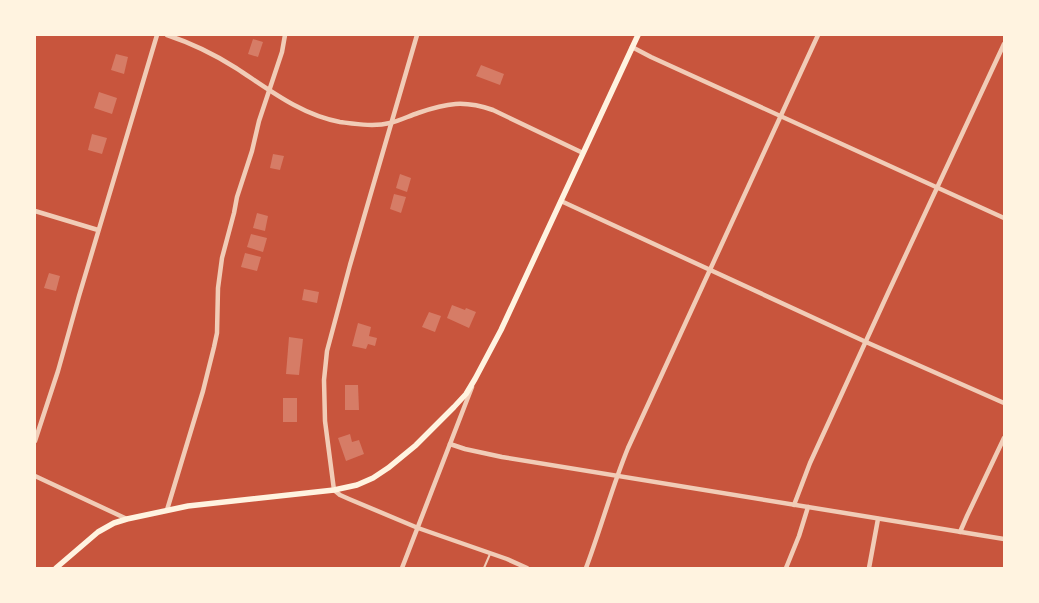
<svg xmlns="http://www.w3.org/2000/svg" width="1039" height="603" font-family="Cabin,sans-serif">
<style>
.building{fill:#d67c66}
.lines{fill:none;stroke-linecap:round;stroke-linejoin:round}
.service{stroke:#f1ccb7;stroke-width:2}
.minor{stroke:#f1ccb7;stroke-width:4.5}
.secondary{stroke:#fff3e0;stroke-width:5.5}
</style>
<rect width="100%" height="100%" fill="#c8553d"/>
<!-- building -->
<g class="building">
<path d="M 253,39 L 263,42 L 258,57 L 248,54 Z"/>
<path d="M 116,54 L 128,57 L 124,74 L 111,70 Z"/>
<path d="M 481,65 L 504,74 L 500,85 L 476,76 Z"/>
<path d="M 99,92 L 117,98 L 112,114 L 94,108 Z"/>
<path d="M 92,134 L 107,138 L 102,154 L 88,150 Z"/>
<path d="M 273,154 L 284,156 L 280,170 L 270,168 Z"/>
<path d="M 400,174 L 411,178 L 407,192 L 396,188 Z"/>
<path d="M 394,194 L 406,197 L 401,213 L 390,209 Z"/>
<path d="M 257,213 L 268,216 L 265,231 L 253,228 Z"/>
<path d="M 251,234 L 267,238 L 263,252 L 247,247 Z"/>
<path d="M 245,253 L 261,257 L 257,271 L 241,267 Z"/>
<path d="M 49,273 L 60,276 L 56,291 L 44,288 Z"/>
<path d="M 304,289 L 319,292 L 317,303 L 302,300 Z"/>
<path d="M 452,305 L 465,310 L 466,308 L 476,312 L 469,328 L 447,318 Z"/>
<path d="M 429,312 L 441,316 L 435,332 L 422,327 Z"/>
<path d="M 358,323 L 371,327 L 369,336 L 377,338 L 375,346 L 368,344 L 366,349 L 352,346 Z"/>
<path d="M 289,337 L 303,339 L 299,375 L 286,374 Z"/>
<path d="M 345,385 L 358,385 L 359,410 L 345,410 Z"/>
<rect x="283" y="398" width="14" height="24"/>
<path d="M 350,434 L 352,442 L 359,440 L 364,454 L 346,461 L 338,438 Z"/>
</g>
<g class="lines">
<!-- service -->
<path class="service" d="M 484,568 L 490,554"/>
<!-- minor -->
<g class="minor">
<path d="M 167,35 C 191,43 214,54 236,68 C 268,89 301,115 340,122 C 356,124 374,127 390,123 C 399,121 409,116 418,113 C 447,103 464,100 493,110 L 583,153"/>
<path d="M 417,35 L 350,265 L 327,351 L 324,380 L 325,421 L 334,490 L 340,495 L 349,499 L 418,528 L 507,559 L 527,568"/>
<path d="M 632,47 L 651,57 L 1004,218"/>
<path d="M 561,201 L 866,342 L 1004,403"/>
<path d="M 35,211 L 98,230"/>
<path d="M 35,441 L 58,371 L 79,296 L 157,35"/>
<path d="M 450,444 L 465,449 L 502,457 L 1004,539"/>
<path d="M 35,476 L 127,519"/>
<path d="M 794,505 L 810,463 L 888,293 L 1004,44"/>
<path d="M 167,510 L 203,391 L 214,347 L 217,333 L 218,288 L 222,258 L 234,213 L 237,197 L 252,151 L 259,121 L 282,52 L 285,35"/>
<path d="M 960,532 L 967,516 L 1004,438"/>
<path d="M 402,568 L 472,387"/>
<path d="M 586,568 C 601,528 612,487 628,448 L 818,35"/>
<path d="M 786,568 L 799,536 L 808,507"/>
<path d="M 869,568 L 878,519"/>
</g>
<!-- secondary -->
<path class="secondary" d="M 56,568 L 98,532 L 114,523 L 127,519 L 188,506 L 334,490 L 357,485 L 373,478 L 388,468 L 416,445 L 454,407 L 466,394 L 475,379 L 501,330 L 638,35"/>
</g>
<!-- border -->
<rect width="1039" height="603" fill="none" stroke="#fff3e0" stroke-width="72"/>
</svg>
